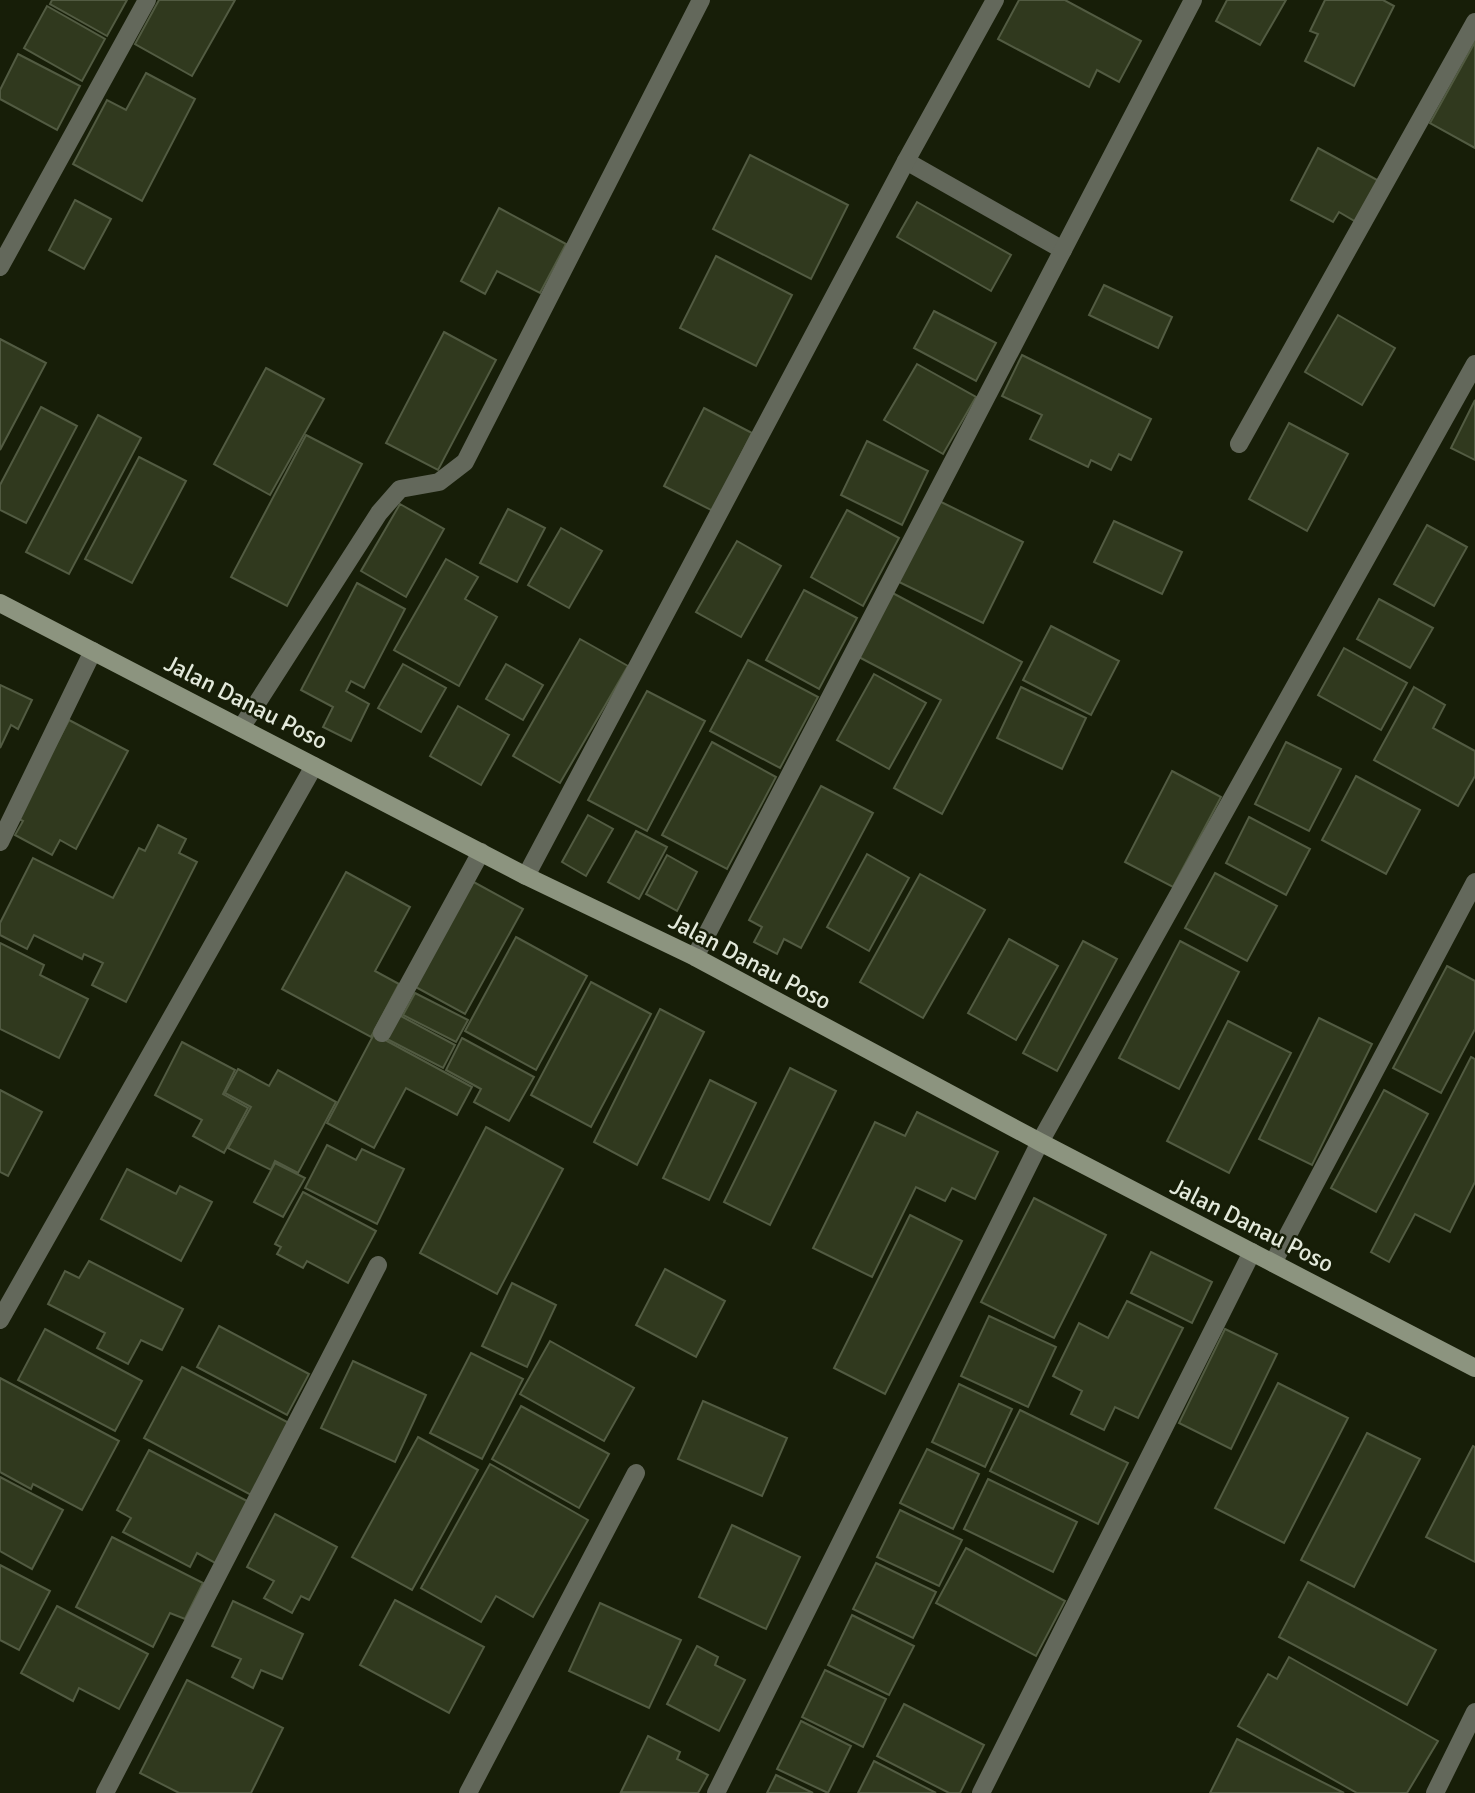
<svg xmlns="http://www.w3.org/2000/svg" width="1475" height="1793" font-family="Signika,sans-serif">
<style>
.building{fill:#30391e;stroke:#525b42;stroke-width:2}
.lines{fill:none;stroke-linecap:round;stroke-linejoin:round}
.street{stroke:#63685b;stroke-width:18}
.secondary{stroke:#8c947f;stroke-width:18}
.labels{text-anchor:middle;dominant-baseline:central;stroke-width:5;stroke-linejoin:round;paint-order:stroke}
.street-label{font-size:24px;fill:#e3e9db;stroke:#171e08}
</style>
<rect width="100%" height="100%" fill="#171e08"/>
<!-- building -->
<g class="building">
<path d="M 52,0 L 127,0 L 107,36 L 50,4 Z"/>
<path d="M 159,0 L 235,0 L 192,76 L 135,44 Z"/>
<path d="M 1019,0 L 1065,0 L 1141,41 L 1119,82 L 1097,70 L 1089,87 L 998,39 Z"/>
<path d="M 1227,0 L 1286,0 L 1260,45 L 1216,21 Z"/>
<path d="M 1325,0 L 1383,0 L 1394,6 L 1354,86 L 1305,61 L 1318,34 L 1310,31 Z"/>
<path d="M 47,6 L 105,39 L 82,81 L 24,48 Z"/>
<path d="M 1475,42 L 1475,148 L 1430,123 Z"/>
<path d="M 18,54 L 80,86 L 57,130 L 0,99 L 0,90 Z"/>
<path d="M 146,73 L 195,99 L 142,201 L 73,164 L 107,100 L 126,110 Z"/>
<path d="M 1318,148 L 1379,181 L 1358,223 L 1339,212 L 1333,222 L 1291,200 Z"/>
<path d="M 750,155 L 848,205 L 811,279 L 713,229 Z"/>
<path d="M 75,200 L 111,219 L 84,269 L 49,250 Z"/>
<path d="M 917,202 L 1011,255 L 991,291 L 897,237 Z"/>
<path d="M 499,208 L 566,244 L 540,293 L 497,271 L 485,294 L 461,281 Z"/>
<path d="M 716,256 L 792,295 L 756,366 L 680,328 Z"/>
<path d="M 1104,285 L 1172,317 L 1158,348 L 1089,315 Z"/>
<path d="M 934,311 L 996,343 L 976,381 L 914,348 Z"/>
<path d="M 1338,315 L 1395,348 L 1362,405 L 1305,372 Z"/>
<path d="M 444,332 L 496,360 L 438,470 L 386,443 Z"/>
<path d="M 0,339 L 46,363 L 0,450 Z"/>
<path d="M 1022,355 L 1151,419 L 1131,460 L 1119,454 L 1111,470 L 1091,460 L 1088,467 L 1030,439 L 1042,415 L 1002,396 Z"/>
<path d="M 917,364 L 976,397 L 943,454 L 884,420 Z"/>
<path d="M 266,368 L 324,399 L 270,495 L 214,464 Z"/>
<path d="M 1475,400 L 1475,460 L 1451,448 Z"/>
<path d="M 41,407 L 77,426 L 26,523 L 0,510 L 0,485 Z"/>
<path d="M 704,408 L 752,433 L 713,511 L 664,486 Z"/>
<path d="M 98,415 L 141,438 L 69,574 L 26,552 Z"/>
<path d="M 1289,423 L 1348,454 L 1307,531 L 1249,499 Z"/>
<path d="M 306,435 L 362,464 L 287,606 L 231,577 Z"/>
<path d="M 867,441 L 928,471 L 902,525 L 841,495 Z"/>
<path d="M 139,457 L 186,481 L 132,583 L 85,559 Z"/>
<path d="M 937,500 L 1023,542 L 983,623 L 897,581 Z"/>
<path d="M 400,504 L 444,529 L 406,597 L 361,571 Z"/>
<path d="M 508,509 L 545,528 L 517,582 L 480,563 Z"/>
<path d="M 847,510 L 899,538 L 863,606 L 811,577 Z"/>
<path d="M 1114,521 L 1182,552 L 1162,594 L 1094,562 Z"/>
<path d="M 1427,525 L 1467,547 L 1434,606 L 1394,584 Z"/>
<path d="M 561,528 L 602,551 L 569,608 L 528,585 Z"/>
<path d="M 737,541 L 781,566 L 741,637 L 696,612 Z"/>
<path d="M 446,559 L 478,577 L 465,599 L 497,617 L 459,686 L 394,650 Z"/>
<path d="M 357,583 L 405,609 L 364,688 L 351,681 L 346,691 L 369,704 L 351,741 L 323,727 L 333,707 L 301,690 Z"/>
<path d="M 804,590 L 857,618 L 819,689 L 766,660 Z"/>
<path d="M 887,590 L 1022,662 L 942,814 L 894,788 L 941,700 L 853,654 Z"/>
<path d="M 1379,599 L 1433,628 L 1410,668 L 1357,639 Z"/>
<path d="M 1051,626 L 1119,661 L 1091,715 L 1023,680 Z"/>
<path d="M 580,639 L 628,666 L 560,783 L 513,756 Z"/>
<path d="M 1344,648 L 1407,683 L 1381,730 L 1318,695 Z"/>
<path d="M 748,660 L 818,697 L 780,768 L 710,731 Z"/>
<path d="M 403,664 L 446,688 L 421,732 L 378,708 Z"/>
<path d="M 506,664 L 543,685 L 523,720 L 486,699 Z"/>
<path d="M 874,674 L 926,703 L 889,769 L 837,740 Z"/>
<path d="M 0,685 L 32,700 L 18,729 L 11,725 L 0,748 Z"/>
<path d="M 1021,687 L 1086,718 L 1062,769 L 997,738 Z"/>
<path d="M 1414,687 L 1445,705 L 1433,728 L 1475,751 L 1475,776 L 1458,806 L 1374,760 Z"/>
<path d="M 647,691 L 705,721 L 647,831 L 588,800 Z"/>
<path d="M 458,706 L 509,735 L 481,785 L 430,756 Z"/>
<path d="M 69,720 L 128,751 L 76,849 L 60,840 L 52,855 L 15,835 L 23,821 L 17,818 Z"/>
<path d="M 712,742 L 776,777 L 727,869 L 662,835 Z"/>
<path d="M 1286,742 L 1341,769 L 1309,831 L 1255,804 Z"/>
<path d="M 1172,771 L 1221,797 L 1173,887 L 1125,862 Z"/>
<path d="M 1356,776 L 1420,810 L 1386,874 L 1322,840 Z"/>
<path d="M 821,786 L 873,813 L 801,948 L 784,939 L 777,954 L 754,942 L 762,927 L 749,920 Z"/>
<path d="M 588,815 L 613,829 L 586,876 L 562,862 Z"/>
<path d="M 1249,817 L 1310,849 L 1286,895 L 1226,863 Z"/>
<path d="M 158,825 L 186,839 L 179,853 L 197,862 L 126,1002 L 92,985 L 103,963 L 84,954 L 82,959 L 34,935 L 27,949 L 0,935 L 0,923 L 33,858 L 113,898 L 139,848 L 145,851 Z"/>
<path d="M 636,831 L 667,847 L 639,899 L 608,882 Z"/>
<path d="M 867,854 L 909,878 L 869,951 L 827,927 Z"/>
<path d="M 667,855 L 697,872 L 677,911 L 646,894 Z"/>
<path d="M 346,872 L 410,907 L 375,971 L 399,984 L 371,1037 L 282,989 Z"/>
<path d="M 1215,873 L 1277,906 L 1247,961 L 1185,928 Z"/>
<path d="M 920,874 L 985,910 L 923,1018 L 860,982 Z"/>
<path d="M 470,880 L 523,909 L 465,1014 L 412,985 Z"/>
<path d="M 516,937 L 587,976 L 536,1070 L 465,1031 Z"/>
<path d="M 1009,939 L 1058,966 L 1016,1040 L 968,1013 Z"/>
<path d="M 1083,941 L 1117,959 L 1057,1071 L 1023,1053 Z"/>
<path d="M 1180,941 L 1239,972 L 1179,1089 L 1119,1058 Z"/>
<path d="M 0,943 L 44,965 L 40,975 L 88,999 L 59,1058 L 0,1029 Z"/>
<path d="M 1447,966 L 1475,981 L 1475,1029 L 1441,1093 L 1393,1068 Z"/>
<path d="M 591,982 L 651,1014 L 591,1127 L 531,1095 Z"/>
<path d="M 415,993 L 468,1020 L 456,1042 L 403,1015 Z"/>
<path d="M 660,1009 L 704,1032 L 637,1165 L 594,1142 Z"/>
<path d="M 397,1014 L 455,1045 L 443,1068 L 385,1038 Z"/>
<path d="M 1319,1018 L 1372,1044 L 1312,1165 L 1259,1139 Z"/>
<path d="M 1228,1021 L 1291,1053 L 1229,1173 L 1167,1141 Z"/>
<path d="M 374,1034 L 472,1087 L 457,1115 L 406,1088 L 374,1148 L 327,1123 Z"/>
<path d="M 462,1038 L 534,1077 L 509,1121 L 474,1102 L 481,1089 L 446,1070 Z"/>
<path d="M 182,1042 L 235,1070 L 223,1094 L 248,1108 L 224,1153 L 193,1136 L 202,1120 L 155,1095 Z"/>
<path d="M 1471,1057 L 1475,1059 L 1475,1182 L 1450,1232 L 1415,1214 L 1389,1262 L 1371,1252 Z"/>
<path d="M 790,1068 L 836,1091 L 770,1225 L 724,1202 Z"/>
<path d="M 238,1069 L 269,1086 L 278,1070 L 336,1102 L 298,1173 L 275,1161 L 271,1170 L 228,1148 L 251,1107 L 225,1093 Z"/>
<path d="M 710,1080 L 756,1103 L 709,1200 L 663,1178 Z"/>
<path d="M 0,1090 L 42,1112 L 8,1176 L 0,1172 Z"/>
<path d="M 1384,1090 L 1428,1114 L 1376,1212 L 1331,1188 Z"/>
<path d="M 917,1112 L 998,1152 L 975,1199 L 952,1188 L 945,1201 L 916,1187 L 872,1277 L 813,1248 L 875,1122 L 905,1136 Z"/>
<path d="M 486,1127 L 563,1169 L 497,1294 L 420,1253 Z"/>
<path d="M 327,1145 L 356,1160 L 362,1149 L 404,1169 L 377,1224 L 305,1188 Z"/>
<path d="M 275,1163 L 305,1178 L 283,1217 L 254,1202 Z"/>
<path d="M 127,1169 L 176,1194 L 180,1186 L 212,1202 L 181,1261 L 101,1219 Z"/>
<path d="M 303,1192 L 376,1231 L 348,1283 L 307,1261 L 303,1268 L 277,1254 L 281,1247 L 275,1244 Z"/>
<path d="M 1034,1198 L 1106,1235 L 1054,1338 L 981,1302 Z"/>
<path d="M 910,1215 L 962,1241 L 885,1394 L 834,1368 Z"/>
<path d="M 1151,1252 L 1212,1282 L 1192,1323 L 1131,1293 Z"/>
<path d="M 89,1261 L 183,1309 L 162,1350 L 141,1340 L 128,1364 L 97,1348 L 105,1333 L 48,1304 L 65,1271 L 79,1278 Z"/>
<path d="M 665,1269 L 725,1301 L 696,1357 L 636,1325 Z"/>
<path d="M 512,1283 L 556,1305 L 527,1367 L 482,1346 Z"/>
<path d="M 1127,1301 L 1183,1328 L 1138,1418 L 1115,1407 L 1104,1430 L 1071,1414 L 1082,1391 L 1053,1376 L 1079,1323 L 1108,1338 Z"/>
<path d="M 989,1316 L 1056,1347 L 1028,1407 L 961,1376 Z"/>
<path d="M 219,1326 L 309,1374 L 287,1415 L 197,1367 Z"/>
<path d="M 45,1329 L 142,1381 L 115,1431 L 18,1380 Z"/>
<path d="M 1225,1329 L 1277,1354 L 1231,1449 L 1179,1423 Z"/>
<path d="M 550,1341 L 634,1388 L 604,1441 L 520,1394 Z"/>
<path d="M 471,1353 L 523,1379 L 482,1459 L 430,1433 Z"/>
<path d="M 353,1361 L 426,1395 L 395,1462 L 321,1428 Z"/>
<path d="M 182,1367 L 289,1423 L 251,1495 L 144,1438 Z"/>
<path d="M 0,1378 L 119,1441 L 82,1510 L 33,1484 L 31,1489 L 0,1472 Z"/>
<path d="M 1278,1383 L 1348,1418 L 1284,1543 L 1215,1508 Z"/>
<path d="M 959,1384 L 1012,1409 L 985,1467 L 932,1442 Z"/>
<path d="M 703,1401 L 787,1438 L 762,1496 L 678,1459 Z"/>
<path d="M 521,1406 L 609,1454 L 579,1508 L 492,1459 Z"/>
<path d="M 1020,1410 L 1128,1463 L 1098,1524 L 990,1471 Z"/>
<path d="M 1367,1433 L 1420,1459 L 1354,1587 L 1301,1560 Z"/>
<path d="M 418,1437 L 478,1470 L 412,1590 L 352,1557 Z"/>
<path d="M 1473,1446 L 1475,1447 L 1475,1562 L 1426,1537 Z"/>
<path d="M 927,1449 L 979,1474 L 953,1529 L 900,1503 Z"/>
<path d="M 149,1450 L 249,1502 L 217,1564 L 197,1553 L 190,1567 L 123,1532 L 131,1518 L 117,1510 Z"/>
<path d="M 490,1464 L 588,1520 L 533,1617 L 496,1596 L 481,1622 L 421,1588 Z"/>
<path d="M 0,1477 L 63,1510 L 32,1569 L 0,1551 Z"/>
<path d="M 988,1479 L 1077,1522 L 1053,1572 L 964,1529 Z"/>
<path d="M 900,1510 L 962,1540 L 939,1586 L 877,1557 Z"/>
<path d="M 275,1514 L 337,1547 L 309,1600 L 301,1596 L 292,1613 L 264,1598 L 274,1581 L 247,1567 Z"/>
<path d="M 732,1525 L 800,1557 L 766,1629 L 699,1597 Z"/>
<path d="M 112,1537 L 203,1583 L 185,1619 L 170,1613 L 153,1647 L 76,1607 Z"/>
<path d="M 966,1548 L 1065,1601 L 1036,1656 L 936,1603 Z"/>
<path d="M 876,1563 L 936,1592 L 913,1638 L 853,1609 Z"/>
<path d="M 0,1565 L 50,1591 L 19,1650 L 0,1640 Z"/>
<path d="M 1308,1582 L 1436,1650 L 1407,1705 L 1279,1637 Z"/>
<path d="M 395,1600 L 484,1647 L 449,1713 L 360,1665 Z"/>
<path d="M 233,1601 L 303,1634 L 282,1679 L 261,1670 L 253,1688 L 232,1677 L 241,1659 L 212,1646 Z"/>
<path d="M 600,1603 L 681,1640 L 649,1708 L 569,1671 Z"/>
<path d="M 57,1606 L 148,1654 L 119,1709 L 79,1688 L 73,1701 L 21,1673 Z"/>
<path d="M 852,1615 L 914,1646 L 889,1695 L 828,1665 Z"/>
<path d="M 697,1646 L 718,1657 L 715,1665 L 745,1680 L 719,1731 L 667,1704 Z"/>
<path d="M 1289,1657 L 1438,1741 L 1407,1793 L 1357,1793 L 1238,1726 L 1268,1674 L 1277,1679 Z"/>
<path d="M 825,1670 L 886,1699 L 863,1747 L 802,1717 Z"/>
<path d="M 187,1680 L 283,1728 L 251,1793 L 179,1793 L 140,1773 Z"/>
<path d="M 904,1704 L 984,1745 L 960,1793 L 949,1793 L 877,1756 Z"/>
<path d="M 801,1721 L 851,1746 L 828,1793 L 777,1769 Z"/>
<path d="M 648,1736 L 680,1752 L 677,1759 L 708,1775 L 698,1793 L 621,1792 Z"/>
<path d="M 1237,1739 L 1344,1793 L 1210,1793 Z"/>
<path d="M 874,1761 L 936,1793 L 858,1793 Z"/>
<path d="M 776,1775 L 813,1793 L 767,1793 Z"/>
</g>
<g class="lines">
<!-- street -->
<g class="street">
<path d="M 906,161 L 1063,250"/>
<path d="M 0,267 L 147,0"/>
<path d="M 1239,444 L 1475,22"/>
<path d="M 241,728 L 379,513 L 400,489 L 439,482 L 465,462 L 701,0"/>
<path d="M 0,842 L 93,651"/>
<path d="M 526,876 L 906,161 L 995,0"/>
<path d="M 695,957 L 1193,0"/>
<path d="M 382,1033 L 481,852"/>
<path d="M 1273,1263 L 1475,882"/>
<path d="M 0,1320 L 314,766"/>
<path d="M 105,1793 L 378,1265"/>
<path d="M 468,1793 L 636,1473"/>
<path d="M 716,1793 L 1040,1142 L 1475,364"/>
<path d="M 981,1793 L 1252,1252"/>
<path d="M 1435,1793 L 1475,1712"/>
</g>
<!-- secondary -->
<path class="secondary" d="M 0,603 L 526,876 L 695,957 L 1040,1142 L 1475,1368"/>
</g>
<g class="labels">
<!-- street labels -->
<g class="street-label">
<text transform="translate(246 702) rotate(27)">Jalan Danau Poso</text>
<text transform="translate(750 961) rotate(28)">Jalan Danau Poso</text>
<text transform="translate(1252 1225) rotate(27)">Jalan Danau Poso</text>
</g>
</g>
</svg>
